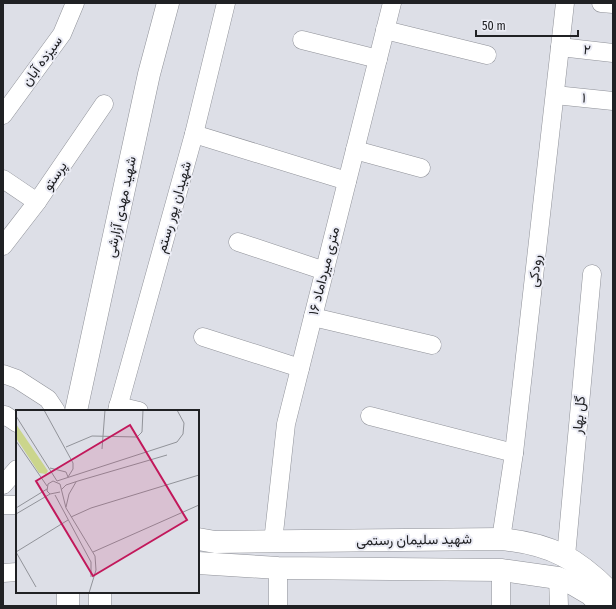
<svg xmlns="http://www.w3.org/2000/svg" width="616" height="609" font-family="'Fira Sans Condensed',Vazirmatn,sans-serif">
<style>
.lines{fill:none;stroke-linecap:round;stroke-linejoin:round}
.minor-casing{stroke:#8f9198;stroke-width:19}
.major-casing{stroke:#8f9198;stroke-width:23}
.minor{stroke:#fff;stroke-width:18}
.major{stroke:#fff;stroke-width:22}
.labels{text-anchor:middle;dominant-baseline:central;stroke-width:4;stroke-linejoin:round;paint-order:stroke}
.street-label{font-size:14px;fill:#202124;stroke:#ebecf5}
.inset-road{fill:none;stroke:#919399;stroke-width:1}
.view{fill:#c2185b;fill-opacity:0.15;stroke:#c2185b;stroke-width:2}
.inset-edge{fill:none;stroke:#202124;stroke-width:2}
</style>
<rect width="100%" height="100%" fill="#dddfe7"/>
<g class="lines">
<defs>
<g id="minor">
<path d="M 601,3 L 613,4"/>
<path d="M 385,30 L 487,55"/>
<path d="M 302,40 L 378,59"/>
<path d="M 560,47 L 613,53"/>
<path d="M 555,95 L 613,101"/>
<path d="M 3,115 L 62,34 L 75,3"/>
<path d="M 194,134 L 347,181"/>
<path d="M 355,150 L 421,168"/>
<path d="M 3,179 L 37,202"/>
<path d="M 238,242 L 325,271"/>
<path d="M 3,246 L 37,202 L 104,104"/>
<path d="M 313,317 L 432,345"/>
<path d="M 203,337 L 300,368"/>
<path d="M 3,374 L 17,379 L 48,399 L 56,411"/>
<path d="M 118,406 L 139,411"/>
<path d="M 117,411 L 194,134 L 226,3"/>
<path d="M 370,416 L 514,453"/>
<path d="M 3,417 L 5,415 L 17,423"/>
<path d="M 3,485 L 17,469"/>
<path d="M 3,505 L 17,505"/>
<path d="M 501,539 L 514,453 L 565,3"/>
<path d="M 273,542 L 286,424 L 392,3"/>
<path d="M 566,556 L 592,274"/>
<path d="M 278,568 L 278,606"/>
<path d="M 501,570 L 501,606"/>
<path d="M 3,573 L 17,572"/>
<path d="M 558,578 L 559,606"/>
</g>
<g id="major">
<path d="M 76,411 L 149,74 L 168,3"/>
<path d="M 198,539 L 215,542 L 501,539 C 552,544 578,559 613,595"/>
<path d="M 198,563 L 278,568 L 501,570 L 558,578 L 573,584 L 590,594 L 602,606"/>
<path d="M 68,592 L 68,606"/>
<path d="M 100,606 L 100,592"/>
</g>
</defs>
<!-- minor casing -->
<use href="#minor" class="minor-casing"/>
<!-- major casing -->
<use href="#major" class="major-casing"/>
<!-- minor -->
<use href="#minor" class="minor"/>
<!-- major -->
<use href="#major" class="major"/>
</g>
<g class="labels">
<!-- street labels -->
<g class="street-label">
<text transform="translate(587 50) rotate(7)">۲</text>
<text transform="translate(42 61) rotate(-54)">سیزده آبان</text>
<text transform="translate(584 98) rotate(6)">۱</text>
<text transform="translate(55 176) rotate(-56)">پرستو</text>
<text transform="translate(121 207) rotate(-78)">شهید مهدی آزارشی</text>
<text transform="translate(174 207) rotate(-74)">شهیدان پور رستم</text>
<text transform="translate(324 271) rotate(-76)">۱۶ متری میرداماد</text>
<text transform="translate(535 271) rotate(-83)">رودکی</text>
<text transform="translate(579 415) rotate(-85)">گل بهار</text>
<text transform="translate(414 540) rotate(-1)">شهید سلیمان رستمی</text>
</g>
</g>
<!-- overview -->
<g transform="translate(16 410)">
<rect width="183" height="183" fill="#dddfe7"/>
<path d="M 0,14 L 32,61 L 30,64 L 23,63 L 0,28 Z" fill="#cbd58c"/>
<path class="inset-road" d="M 28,0 L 57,53 L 57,59 L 52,67 L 50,62 L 34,58M 161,0 L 168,13M 0,6 L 41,71M 0,31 L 31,76M 50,37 L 76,26 L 121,27 L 126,22 L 127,0M 86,39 L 89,0M 41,71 L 161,32 L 167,24 L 168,13M 45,80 L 50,75 L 62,71 L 151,45M 44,82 L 34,84 L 31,81 L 32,74 L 37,71 L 44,74 L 50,98 L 79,146 L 80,160 L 73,183M 39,85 L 75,152 L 75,167M 50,97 L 53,84 L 60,72M 0,98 L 31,79M 0,104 L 34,84M 55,107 L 75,98 L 183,65M 0,142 L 52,110M 0,142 L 20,177M 77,142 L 183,95"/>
<path class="view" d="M 114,15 L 171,110 L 77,166 L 20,71 Z"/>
<rect width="183" height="183" class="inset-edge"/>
</g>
<!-- border -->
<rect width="616" height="609" fill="none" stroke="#202124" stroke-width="8"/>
<!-- scale -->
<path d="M476 30v6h102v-6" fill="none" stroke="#202124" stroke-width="2"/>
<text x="482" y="30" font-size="12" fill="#202124" stroke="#ebecf5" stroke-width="3" paint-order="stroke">50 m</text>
</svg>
